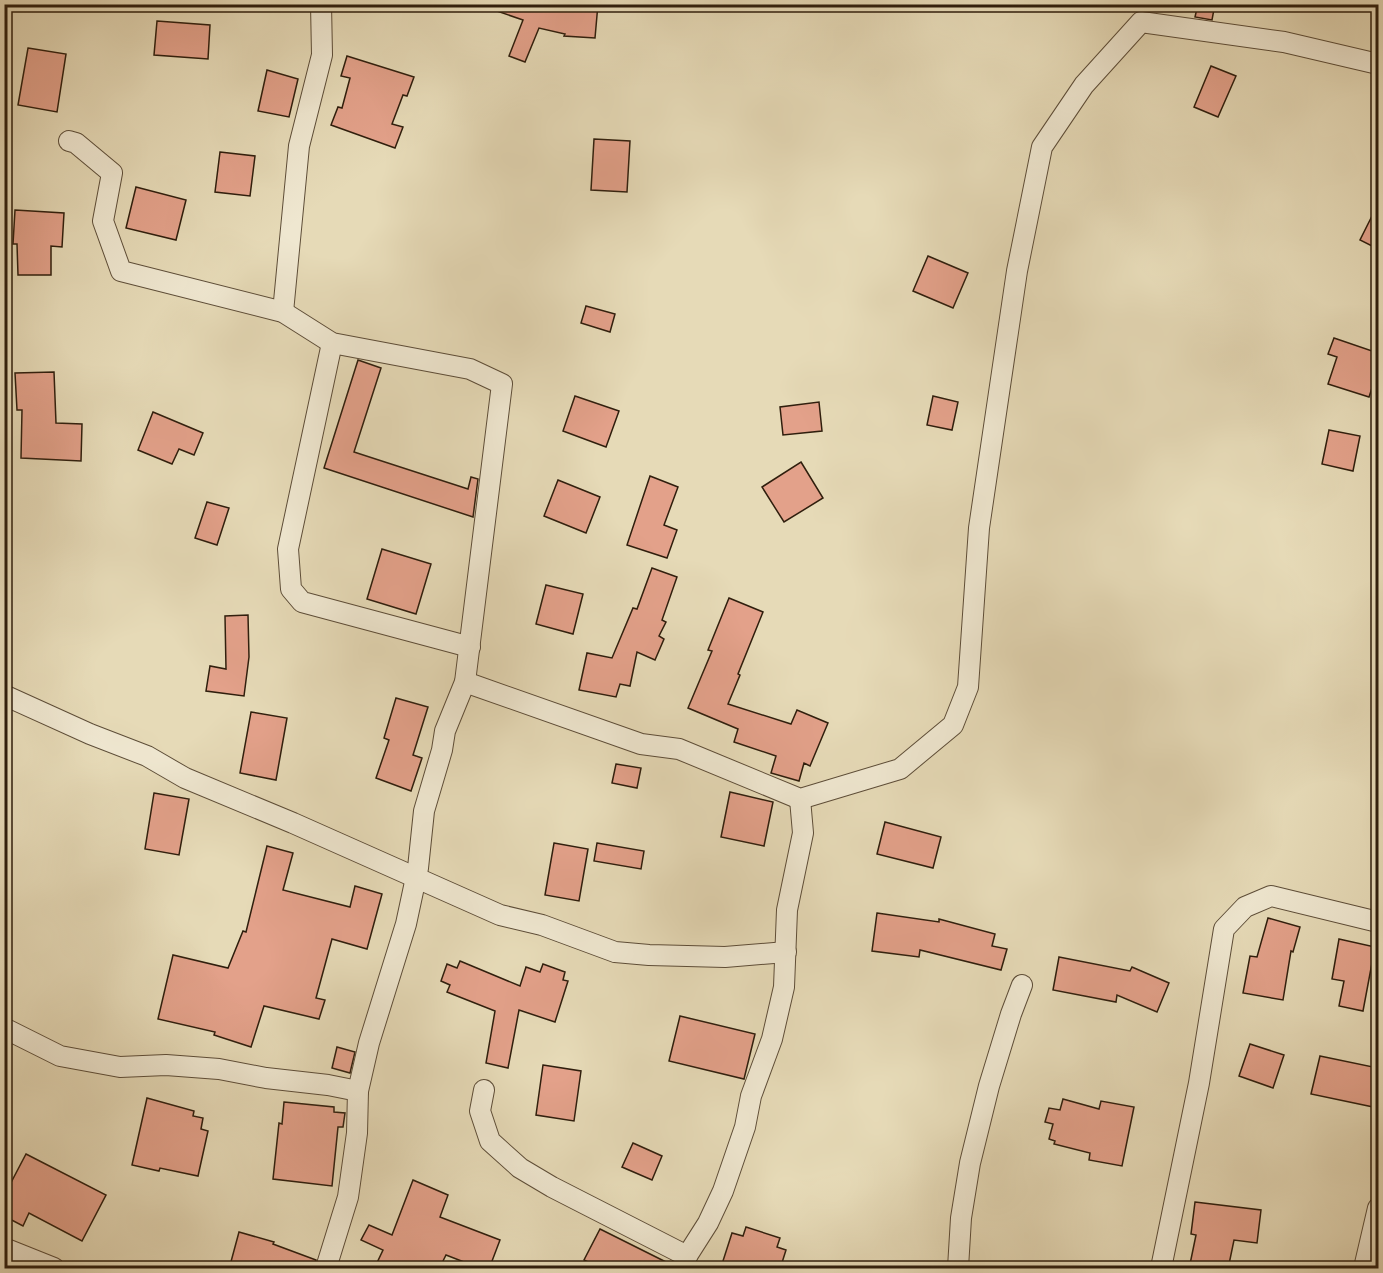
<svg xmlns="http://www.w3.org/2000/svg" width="1383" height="1273" font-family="Vollkorn,serif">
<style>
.building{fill:#e3a18a;stroke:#2f1e0d;stroke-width:1.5}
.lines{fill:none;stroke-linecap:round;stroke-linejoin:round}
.street-casing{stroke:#5d4d38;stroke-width:22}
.street{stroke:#efe7d0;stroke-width:20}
</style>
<rect width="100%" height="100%" fill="#e6dab7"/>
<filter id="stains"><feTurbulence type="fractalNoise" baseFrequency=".00333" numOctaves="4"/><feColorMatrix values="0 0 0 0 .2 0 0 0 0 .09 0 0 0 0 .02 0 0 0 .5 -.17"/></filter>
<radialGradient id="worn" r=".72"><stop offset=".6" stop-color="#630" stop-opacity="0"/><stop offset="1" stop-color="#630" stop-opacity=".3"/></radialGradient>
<!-- building -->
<g class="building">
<path d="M 485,4 L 598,4 L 595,38 L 564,36 L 565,34 L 539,28 L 525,62 L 509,56 L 523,20 L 485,7 Z"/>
<path d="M 1198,4 L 1215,4 L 1212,20 L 1195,17 Z"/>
<path d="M 157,21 L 210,25 L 208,59 L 154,55 Z"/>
<path d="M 28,48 L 66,54 L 57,112 L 18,105 Z"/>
<path d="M 347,56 L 414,77 L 407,96 L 403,95 L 392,124 L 403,127 L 395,148 L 331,125 L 338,107 L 342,108 L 350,78 L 341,76 Z"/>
<path d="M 1211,66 L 1236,76 L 1218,117 L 1194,107 Z"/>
<path d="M 267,70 L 298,79 L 289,117 L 258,111 Z"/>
<path d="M 594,139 L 630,141 L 627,192 L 591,190 Z"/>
<path d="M 220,152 L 255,156 L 250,196 L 215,192 Z"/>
<path d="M 136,187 L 186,200 L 176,240 L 126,228 Z"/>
<path d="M 1378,204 L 1378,249 L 1360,240 Z"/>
<path d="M 15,210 L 64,213 L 62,247 L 51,246 L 51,275 L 18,275 L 17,244 L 13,244 Z"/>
<path d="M 928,256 L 968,273 L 953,308 L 913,291 Z"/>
<path d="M 586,306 L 615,314 L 610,332 L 581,323 Z"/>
<path d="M 1334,338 L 1378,353 L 1378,370 L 1369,397 L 1328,384 L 1337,357 L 1328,354 Z"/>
<path d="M 358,360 L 381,368 L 354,452 L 468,489 L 471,477 L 478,479 L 473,517 L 324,468 Z"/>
<path d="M 54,372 L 56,423 L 82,424 L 81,461 L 21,458 L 22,410 L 17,410 L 15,373 Z"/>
<path d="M 575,396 L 619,411 L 606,447 L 563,431 Z"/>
<path d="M 933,396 L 958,402 L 952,430 L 927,425 Z"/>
<path d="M 819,402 L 822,431 L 783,435 L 780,407 Z"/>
<path d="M 153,412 L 203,433 L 194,455 L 179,449 L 172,464 L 138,450 Z"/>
<path d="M 1329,430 L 1360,436 L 1353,471 L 1322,464 Z"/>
<path d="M 801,462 L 823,498 L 784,522 L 762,487 Z"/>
<path d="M 650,476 L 678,487 L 664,525 L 677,530 L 667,558 L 627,545 Z"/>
<path d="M 558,480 L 600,497 L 586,533 L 544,516 Z"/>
<path d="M 207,502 L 229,508 L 217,545 L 195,538 Z"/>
<path d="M 382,549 L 431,564 L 416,614 L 367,599 Z"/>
<path d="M 652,568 L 677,577 L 662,620 L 666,622 L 659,636 L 664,639 L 655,660 L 637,652 L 630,686 L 620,684 L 616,697 L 579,690 L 587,653 L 612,658 L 633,608 L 637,609 Z"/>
<path d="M 546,585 L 583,594 L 573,634 L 536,624 Z"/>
<path d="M 729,598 L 763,612 L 738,674 L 740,675 L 728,704 L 791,724 L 797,710 L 828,723 L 810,766 L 804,763 L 799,781 L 771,773 L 776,756 L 734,742 L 738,729 L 688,708 L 712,651 L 708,650 Z"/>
<path d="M 248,615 L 249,657 L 244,696 L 206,691 L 210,666 L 226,669 L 225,616 Z"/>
<path d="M 396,698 L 428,707 L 413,755 L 422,758 L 411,791 L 376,778 L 389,740 L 384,738 Z"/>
<path d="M 251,712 L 287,718 L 276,780 L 240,773 Z"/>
<path d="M 616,764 L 641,768 L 637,788 L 612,783 Z"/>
<path d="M 730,792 L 773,802 L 764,846 L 721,837 Z"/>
<path d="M 154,793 L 189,799 L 179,855 L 145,849 Z"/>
<path d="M 885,822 L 941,837 L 933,868 L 877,854 Z"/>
<path d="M 554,843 L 588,849 L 579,901 L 545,895 Z"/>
<path d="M 597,843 L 644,851 L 641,869 L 594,861 Z"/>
<path d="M 267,846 L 293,853 L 283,890 L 350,907 L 355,886 L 382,894 L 367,949 L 332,939 L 316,998 L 325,1000 L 319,1019 L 264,1006 L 251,1047 L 214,1035 L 215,1032 L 158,1019 L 173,955 L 228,968 L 243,931 L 246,932 Z"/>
<path d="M 877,913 L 939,922 L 939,919 L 995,934 L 992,946 L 1007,949 L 1001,970 L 920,950 L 919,957 L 872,951 Z"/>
<path d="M 1268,918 L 1300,927 L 1293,952 L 1291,951 L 1283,1000 L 1243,993 L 1250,956 L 1257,957 Z"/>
<path d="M 1339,939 L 1375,947 L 1363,1011 L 1339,1006 L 1344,981 L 1332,979 Z"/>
<path d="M 1059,957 L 1130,971 L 1132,967 L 1169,983 L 1157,1012 L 1117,995 L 1116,1002 L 1053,990 Z"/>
<path d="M 460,961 L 520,986 L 526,967 L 540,972 L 543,964 L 565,972 L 563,980 L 568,981 L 555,1022 L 519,1010 L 508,1068 L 486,1063 L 495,1011 L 447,992 L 450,985 L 441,981 L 447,964 L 457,968 Z"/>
<path d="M 680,1016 L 755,1034 L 744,1079 L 669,1061 Z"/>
<path d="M 1250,1044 L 1284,1055 L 1273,1088 L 1239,1076 Z"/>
<path d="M 337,1047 L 355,1052 L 350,1073 L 332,1068 Z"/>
<path d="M 1320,1056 L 1378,1068 L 1378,1108 L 1311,1094 Z"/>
<path d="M 543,1065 L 581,1071 L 574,1121 L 536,1115 Z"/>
<path d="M 147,1098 L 194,1111 L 193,1116 L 203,1118 L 201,1129 L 208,1131 L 198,1176 L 160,1168 L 159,1171 L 132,1165 Z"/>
<path d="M 1063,1099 L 1099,1109 L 1101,1101 L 1134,1107 L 1122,1166 L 1089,1160 L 1090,1153 L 1054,1144 L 1055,1141 L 1049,1139 L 1053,1124 L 1045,1122 L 1049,1108 L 1060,1110 Z"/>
<path d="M 284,1102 L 334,1107 L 334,1112 L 345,1113 L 343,1127 L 338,1127 L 332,1186 L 273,1179 L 279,1123 L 282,1124 Z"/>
<path d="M 633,1143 L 662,1156 L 652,1180 L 622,1167 Z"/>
<path d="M 26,1154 L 106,1195 L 82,1241 L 29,1213 L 23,1226 L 4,1216 L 4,1196 Z"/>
<path d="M 413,1180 L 448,1195 L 440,1217 L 500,1240 L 489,1269 L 482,1269 L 446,1255 L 439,1269 L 374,1269 L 383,1250 L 361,1240 L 369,1225 L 392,1235 Z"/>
<path d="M 1195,1202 L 1261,1210 L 1257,1243 L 1234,1240 L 1228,1269 L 1189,1269 L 1196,1235 L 1191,1234 Z"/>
<path d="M 746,1227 L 780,1238 L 777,1247 L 786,1250 L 780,1269 L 736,1269 L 722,1264 L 732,1233 L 743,1236 Z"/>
<path d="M 600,1229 L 672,1265 L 671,1269 L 602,1269 L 584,1260 Z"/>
<path d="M 239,1232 L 274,1242 L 273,1244 L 316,1260 L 314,1269 L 229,1269 Z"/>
</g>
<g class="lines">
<defs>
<g id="street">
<path d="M 69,141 L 76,143 L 112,173 L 103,221 L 121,271 L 283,312 L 332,343 L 470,369 L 502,384 L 465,682 L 445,731 L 442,750 L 424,811 L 418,868 L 406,924 L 369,1043 L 358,1091"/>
<path d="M 283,312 L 299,146 L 322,55 L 321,4"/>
<path d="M 332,343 L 288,549 L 291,589 L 302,602 L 470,647"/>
<path d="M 465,682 L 641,744 L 679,749 L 800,799 L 900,769 L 953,725 L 968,687 L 979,528 L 1017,271 L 1042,147 L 1084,85 L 1141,22 L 1284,42 L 1378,64"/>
<path d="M 4,695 L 90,734 L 147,756 L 185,778 L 293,823 L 500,915 L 542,925 L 615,952 L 649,955 L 725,957 L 786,952"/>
<path d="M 4,1028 L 60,1056 L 120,1067 L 166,1065 L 219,1069 L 266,1078 L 328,1085 L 358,1091 L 357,1133 L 348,1197 L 326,1268"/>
<path d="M 484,1090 L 480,1111 L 490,1141 L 520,1168 L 552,1187 L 687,1256 L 683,1268"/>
<path d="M 4,1248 L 54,1268"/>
<path d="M 687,1256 L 708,1223 L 723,1191 L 745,1127 L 751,1096 L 772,1039 L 784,987 L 787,910 L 803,833 L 800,799"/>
<path d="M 958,1268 L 961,1218 L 970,1163 L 989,1086 L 1011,1014 L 1022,985"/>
<path d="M 1161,1268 L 1199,1083 L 1224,929 L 1245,907 L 1271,896 L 1378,922"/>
<path d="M 1364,1268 L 1378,1208"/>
</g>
</defs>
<!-- street casing -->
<use href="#street" class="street-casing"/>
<!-- street -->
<use href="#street" class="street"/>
</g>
<!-- margin -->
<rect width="1383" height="1273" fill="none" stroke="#e6dab7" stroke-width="24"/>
<rect x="6" y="6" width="1371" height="1261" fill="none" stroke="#2f1e0d" stroke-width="3"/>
<rect x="12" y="12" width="1359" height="1249" fill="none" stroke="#2f1e0d" stroke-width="1.5"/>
<rect width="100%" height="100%" filter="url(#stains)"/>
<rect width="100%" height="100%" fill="url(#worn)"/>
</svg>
